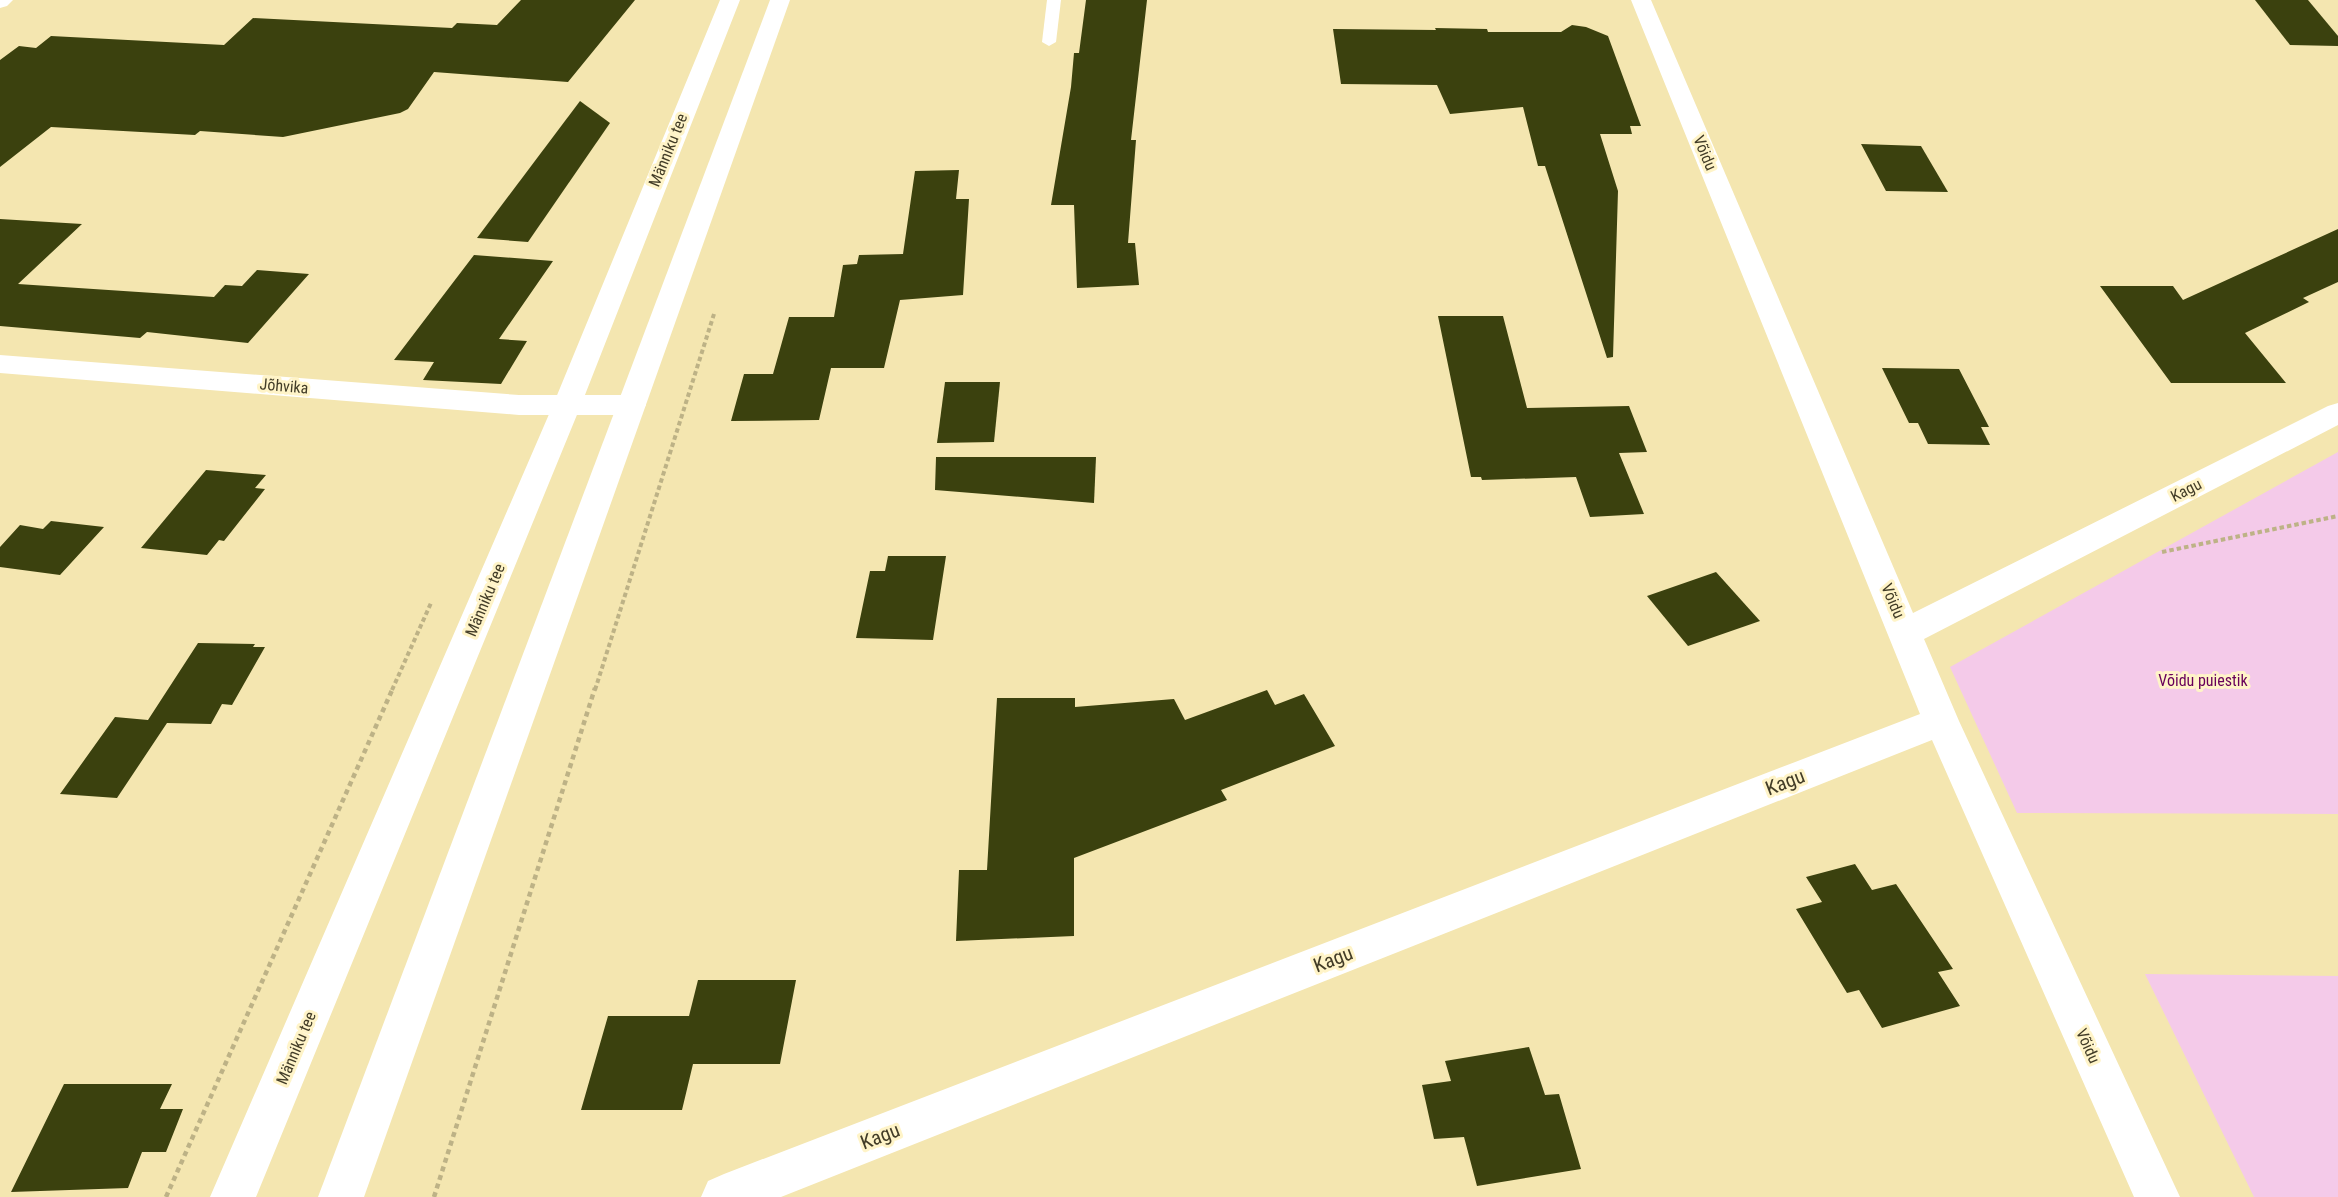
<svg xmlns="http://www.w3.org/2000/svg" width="2338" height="1197" font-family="'Roboto Condensed',sans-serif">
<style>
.green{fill:#f4cae9}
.building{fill:#3b410e}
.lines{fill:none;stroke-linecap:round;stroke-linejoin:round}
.path-far1{stroke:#bdb286;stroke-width:4;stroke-dasharray:4.5 3;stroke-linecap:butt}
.path{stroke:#bdb286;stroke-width:4.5;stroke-dasharray:5 4;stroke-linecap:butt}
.service{fill:#fff;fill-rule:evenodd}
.minor{fill:#fff;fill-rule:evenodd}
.tertiary{fill:#fff;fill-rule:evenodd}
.labels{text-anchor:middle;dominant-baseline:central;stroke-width:6;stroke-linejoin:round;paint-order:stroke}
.street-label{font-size:16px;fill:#423c27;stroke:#fff4c8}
.park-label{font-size:16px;fill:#68005a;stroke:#fff4c8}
.near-street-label{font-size:20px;fill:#423c27;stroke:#fff4c8}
</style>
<rect width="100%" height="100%" fill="#f4e6b0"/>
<!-- green -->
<g class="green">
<path d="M 2338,452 L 2338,814 L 2017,813 L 1950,667 Z"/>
<path d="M 2145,974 L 2338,976 L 2338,1197 L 2254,1197 Z"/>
</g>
<!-- building -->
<g class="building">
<path d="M 521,0 L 635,0 L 568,82 L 434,72 L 408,109 L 400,113 L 283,137 L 200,131 L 195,135 L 51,127 L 0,167 L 0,60 L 19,46 L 36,48 L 51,36 L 224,45 L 253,18 L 452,28 L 457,23 L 497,25 Z"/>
<path d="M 1086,0 L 1147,0 L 1131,140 L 1136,140 L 1128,243 L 1135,243 L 1139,285 L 1077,288 L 1074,205 L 1051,205 L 1071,87 L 1074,53 L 1079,53 Z"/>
<path d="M 2255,0 L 2308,0 L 2338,36 L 2338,46 L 2290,45 Z"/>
<path d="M 1572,25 L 1586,27 L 1608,36 L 1641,126 L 1630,126 L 1632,134 L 1600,134 L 1618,191 L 1613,357 L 1607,358 L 1545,166 L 1538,166 L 1523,107 L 1450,114 L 1437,85 L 1341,84 L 1333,29 L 1436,30 L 1435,28 L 1487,29 L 1488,32 L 1561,32 Z"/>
<path d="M 580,101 L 610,123 L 528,242 L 477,238 Z"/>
<path d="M 1861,144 L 1921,146 L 1948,192 L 1886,191 Z"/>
<path d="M 959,170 L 956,199 L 969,199 L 963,295 L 900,300 L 884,368 L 831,368 L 819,420 L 731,421 L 744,374 L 773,374 L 789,317 L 834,317 L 843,265 L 857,264 L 859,255 L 903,254 L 915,171 Z"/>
<path d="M 0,219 L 82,224 L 18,284 L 214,297 L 225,285 L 242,286 L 257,270 L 309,274 L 248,343 L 147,332 L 140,338 L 0,326 Z"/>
<path d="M 2338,229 L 2338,282 L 2303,298 L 2309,302 L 2245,333 L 2286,383 L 2171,383 L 2100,286 L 2173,286 L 2183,300 Z"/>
<path d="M 474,255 L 553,261 L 499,339 L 527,341 L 501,384 L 423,380 L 434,362 L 394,360 Z"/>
<path d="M 1438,316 L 1503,316 L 1527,408 L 1629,406 L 1647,452 L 1619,453 L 1644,514 L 1590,517 L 1576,477 L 1482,480 L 1481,477 L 1471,477 Z"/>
<path d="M 1882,368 L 1959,369 L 1989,427 L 1981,427 L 1990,445 L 1928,444 L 1918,423 L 1909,423 Z"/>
<path d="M 945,382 L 1000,382 L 994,442 L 937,443 Z"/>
<path d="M 936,457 L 1096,457 L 1094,503 L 935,490 Z"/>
<path d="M 206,470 L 266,475 L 255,488 L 265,489 L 224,541 L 219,540 L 207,555 L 141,548 Z"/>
<path d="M 51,521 L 104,527 L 60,575 L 0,567 L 0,547 L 20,525 L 43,529 Z"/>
<path d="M 888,556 L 946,556 L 933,640 L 856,638 L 870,571 L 885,571 Z"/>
<path d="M 1716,572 L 1760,621 L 1688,646 L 1647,596 Z"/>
<path d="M 198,643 L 255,644 L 253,647 L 265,647 L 232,705 L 222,704 L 211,724 L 167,723 L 117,798 L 60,794 L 115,717 L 148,720 Z"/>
<path d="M 1267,690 L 1275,705 L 1304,694 L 1335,746 L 1221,790 L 1227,800 L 1074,858 L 1074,936 L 956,941 L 959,870 L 987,870 L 997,698 L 1075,698 L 1075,707 L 1174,699 L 1185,720 Z"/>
<path d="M 1855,864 L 1872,890 L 1896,884 L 1953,969 L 1938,972 L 1960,1006 L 1882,1028 L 1859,990 L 1847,993 L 1796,909 L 1822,902 L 1806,877 Z"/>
<path d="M 698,980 L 796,980 L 780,1064 L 693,1064 L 682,1110 L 581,1110 L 608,1016 L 689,1016 Z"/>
<path d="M 1529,1047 L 1545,1095 L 1559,1094 L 1581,1169 L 1477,1186 L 1464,1137 L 1434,1139 L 1422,1085 L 1451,1081 L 1445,1061 Z"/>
<path d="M 64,1084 L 172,1084 L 160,1109 L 183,1109 L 166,1152 L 142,1152 L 128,1188 L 11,1192 Z"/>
</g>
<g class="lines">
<!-- path-far1 -->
<g class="path-far1">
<path d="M 2162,552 L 2338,516"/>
<path d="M 392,690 L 431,603"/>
<path d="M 595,690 L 714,314"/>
</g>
<!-- path -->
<g class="path">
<path d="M 166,1197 L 393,688"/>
<path d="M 434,1197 L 595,688"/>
</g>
<!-- service -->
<path class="service" d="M 1047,0 L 1061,0 L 1056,42 L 1049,46 L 1042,42 Z"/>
<!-- minor -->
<g class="minor">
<path d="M 0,0 L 13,0 L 7,6 L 0,8 Z"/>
<path d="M 1631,0 L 1651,0 L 1913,613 L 2328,406 L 2338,403 L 2338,425 L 1924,639 L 1959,721 L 2180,1197 L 2134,1197 L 1932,740 L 781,1197 L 701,1197 L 708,1181 L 724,1174 L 1920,714 Z"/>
<path d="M 0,355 L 519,395 L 632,395 L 642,398 L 646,405 L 642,412 L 632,415 L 519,415 L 0,373 Z"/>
</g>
<!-- tertiary -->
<g class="tertiary">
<path d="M 720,0 L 740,0 L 581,405 L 256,1197 L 210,1197 L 553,405 Z"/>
<path d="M 770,0 L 790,0 L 364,1197 L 318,1197 Z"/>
</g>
</g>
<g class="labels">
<!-- street labels -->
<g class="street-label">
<text transform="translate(668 150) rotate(-68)">Männiku tee</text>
<text transform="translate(1705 153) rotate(67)">Võidu</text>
<text transform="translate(284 386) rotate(5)">Jõhvika</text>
<text transform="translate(2186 490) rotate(-27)">Kagu</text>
<text transform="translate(485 600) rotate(-67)">Männiku tee</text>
<text transform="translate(1893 601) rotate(67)">Võidu</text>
<text transform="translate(2088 1046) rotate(66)">Võidu</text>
<text transform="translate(296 1048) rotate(-67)">Männiku tee</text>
</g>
<!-- park labels -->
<g class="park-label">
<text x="2203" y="680">Võidu puiestik</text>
</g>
<!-- near-street labels -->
<g class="near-street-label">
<text transform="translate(1785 782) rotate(-21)">Kagu</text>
<text transform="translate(1333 959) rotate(-21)">Kagu</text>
<text transform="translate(880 1136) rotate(-21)">Kagu</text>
</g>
</g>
</svg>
